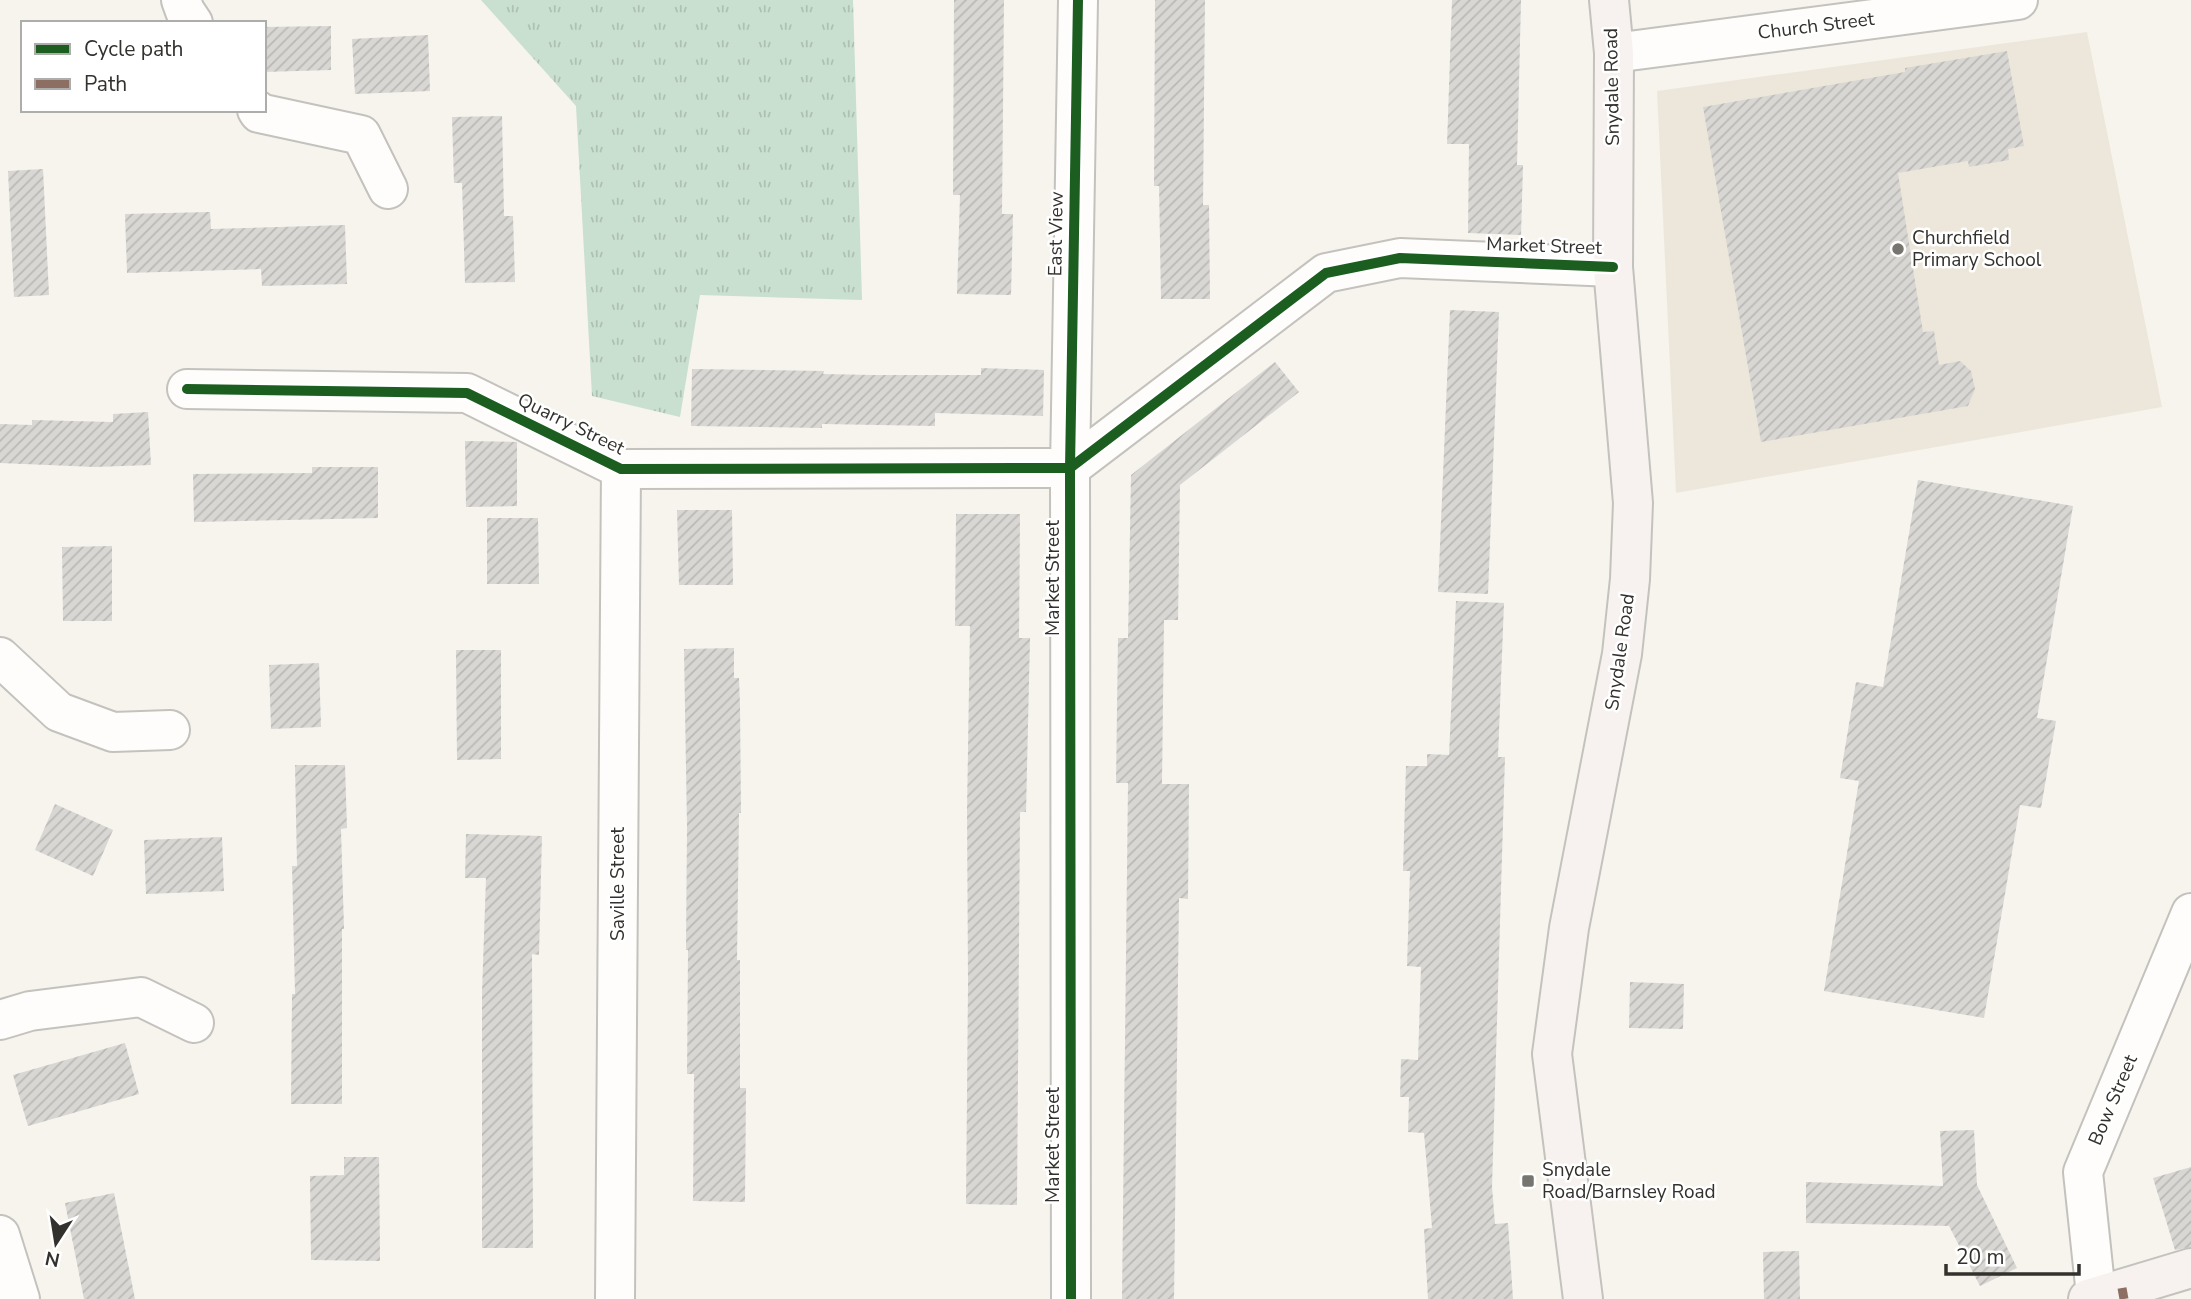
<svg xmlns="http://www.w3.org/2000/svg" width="2191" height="1299" font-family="'Nunito Sans',sans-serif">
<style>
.built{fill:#ede7db}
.park{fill:url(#park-tufts)}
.building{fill:url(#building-hatch)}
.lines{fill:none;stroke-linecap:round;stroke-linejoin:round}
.street-casing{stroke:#c4c2bd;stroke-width:42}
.secondary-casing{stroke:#c4c2bd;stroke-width:42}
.street{stroke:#fefdfc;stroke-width:38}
.secondary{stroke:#f7f2f0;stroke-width:38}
.quiet{stroke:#8d6e63;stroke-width:9;stroke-dasharray:18 9;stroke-linecap:butt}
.cycleway-casing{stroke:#fff;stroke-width:15}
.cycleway{stroke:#1b5e20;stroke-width:10}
.poi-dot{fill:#777570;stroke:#fff;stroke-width:2.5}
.labels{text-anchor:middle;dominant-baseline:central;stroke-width:5;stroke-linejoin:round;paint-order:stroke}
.street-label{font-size:19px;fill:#33312d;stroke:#fff}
.poi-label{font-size:19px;fill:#33312d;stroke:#fff;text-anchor:start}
</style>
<defs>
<pattern id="park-tufts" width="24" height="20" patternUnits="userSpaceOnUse" patternTransform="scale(1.75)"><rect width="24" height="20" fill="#c9dfd0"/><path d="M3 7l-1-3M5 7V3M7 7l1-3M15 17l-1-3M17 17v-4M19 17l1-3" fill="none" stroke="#adc0b3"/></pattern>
<pattern id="building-hatch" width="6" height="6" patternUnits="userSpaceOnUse" patternTransform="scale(1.75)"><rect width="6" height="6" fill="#d9d7d3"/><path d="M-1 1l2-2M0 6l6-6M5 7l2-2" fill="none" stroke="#bbb9b5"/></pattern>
</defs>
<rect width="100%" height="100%" fill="#f6f4ed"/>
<!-- built -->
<path class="built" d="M 2087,32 L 2162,407 L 1676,493 L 1657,91 Z"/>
<!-- park -->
<path class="park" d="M 481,0 L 853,0 L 862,300 L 700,295 L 680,417 L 592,396 L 576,106 Z"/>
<!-- building -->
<g class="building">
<path d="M 954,0 L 1004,0 L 1002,214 L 1013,214 L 1011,295 L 957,294 L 960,195 L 953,195 Z"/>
<path d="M 1155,0 L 1205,0 L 1203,205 L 1209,205 L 1210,299 L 1161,299 L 1159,186 L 1154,186 Z"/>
<path d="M 1452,0 L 1521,0 L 1517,165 L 1523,165 L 1521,235 L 1468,233 L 1469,144 L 1447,144 Z"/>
<path d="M 331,26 L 331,70 L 264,72 L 264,27 Z"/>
<path d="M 428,35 L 430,91 L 355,94 L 352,39 Z"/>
<path d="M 2007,51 L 2024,146 L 2008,149 L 2009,160 L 1969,167 L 1968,161 L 1898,173 L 1923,332 L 1934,331 L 1939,365 L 1960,361 L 1971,371 L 1975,389 L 1968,406 L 1761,442 L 1703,107 L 1905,72 L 1905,68 Z"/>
<path d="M 502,116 L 504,216 L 513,216 L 515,282 L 465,283 L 462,183 L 454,183 L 452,117 Z"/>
<path d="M 43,169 L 49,295 L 14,297 L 8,171 Z"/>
<path d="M 210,212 L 211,229 L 345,225 L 347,284 L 262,286 L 261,269 L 127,273 L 125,214 Z"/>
<path d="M 1450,310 L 1499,312 L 1488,594 L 1438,592 Z"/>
<path d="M 1275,362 L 1299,392 L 1180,485 L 1178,620 L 1164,620 L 1162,784 L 1189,784 L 1188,899 L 1179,898 L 1174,1299 L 1122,1299 L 1128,783 L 1116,783 L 1118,638 L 1128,638 L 1131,475 Z"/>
<path d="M 981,368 L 1044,370 L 1043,416 L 935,413 L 935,426 L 822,424 L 822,428 L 691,426 L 692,369 L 824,371 L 823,374 L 873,375 L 981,375 Z"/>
<path d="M 148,412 L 151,465 L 95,467 L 0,463 L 0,424 L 32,425 L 32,420 L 113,422 L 113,414 Z"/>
<path d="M 465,441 L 517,442 L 517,506 L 466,507 Z"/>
<path d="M 312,467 L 378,467 L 378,518 L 194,522 L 193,474 L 312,473 Z"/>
<path d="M 1918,480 L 2073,506 L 2037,718 L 2056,721 L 2041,808 L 2020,805 L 1984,1018 L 1824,991 L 1859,781 L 1840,778 L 1856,682 L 1883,687 Z"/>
<path d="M 677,510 L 732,510 L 733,585 L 679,585 Z"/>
<path d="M 956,514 L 1020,514 L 1019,638 L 1030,638 L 1026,812 L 1020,812 L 1017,1205 L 966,1204 L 968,983 L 967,810 L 970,626 L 955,626 Z"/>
<path d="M 487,518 L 538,518 L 539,584 L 487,584 Z"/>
<path d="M 112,546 L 112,621 L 63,621 L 62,547 Z"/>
<path d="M 1456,601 L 1504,603 L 1498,757 L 1505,757 L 1492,1187 L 1495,1224 L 1508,1223 L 1513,1299 L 1428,1299 L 1424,1229 L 1432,1228 L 1424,1133 L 1408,1132 L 1409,1097 L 1400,1097 L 1401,1059 L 1418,1060 L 1421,967 L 1407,966 L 1410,871 L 1403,871 L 1406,766 L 1427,766 L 1427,754 L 1449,755 Z"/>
<path d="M 734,648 L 734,678 L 739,678 L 740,705 L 741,813 L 739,813 L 737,960 L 740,960 L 740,1088 L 746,1088 L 745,1202 L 693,1201 L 694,1074 L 687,1074 L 688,950 L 686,950 L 687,826 L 684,649 Z"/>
<path d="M 456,650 L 501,650 L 501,759 L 457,760 Z"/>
<path d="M 319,663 L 321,727 L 271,729 L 269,665 Z"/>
<path d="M 295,765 L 345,765 L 347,828 L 341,829 L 344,929 L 342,929 L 342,1104 L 291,1104 L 292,994 L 295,994 L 292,866 L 297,866 Z"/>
<path d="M 55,804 L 113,830 L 93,876 L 35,850 Z"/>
<path d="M 466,834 L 542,836 L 539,955 L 532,954 L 533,1248 L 482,1248 L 482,992 L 486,878 L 465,878 Z"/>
<path d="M 222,837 L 224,891 L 146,894 L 144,840 Z"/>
<path d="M 1630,982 L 1684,984 L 1683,1029 L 1629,1028 Z"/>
<path d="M 125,1043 L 139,1094 L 28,1126 L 13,1075 Z"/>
<path d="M 1974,1130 L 1977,1185 L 2017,1268 L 1980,1286 L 1949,1226 L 1806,1223 L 1806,1182 L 1943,1186 L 1940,1131 Z"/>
<path d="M 344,1157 L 379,1157 L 380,1261 L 311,1260 L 310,1176 L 344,1175 Z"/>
<path d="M 2191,1167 L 2191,1247 L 2175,1250 L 2153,1178 Z"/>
<path d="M 114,1193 L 135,1299 L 84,1299 L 65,1203 Z"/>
<path d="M 1799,1251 L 1800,1299 L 1764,1299 L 1763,1252 Z"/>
</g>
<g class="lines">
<defs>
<g id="street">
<path d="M 181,0 L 185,11 L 193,23"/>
<path d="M 1614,53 L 2018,0"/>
<path d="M 257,110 L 259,113 L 361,135 L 388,189"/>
<path d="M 187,389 L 467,393 L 621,469 L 1070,468 L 1078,0"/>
<path d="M 0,657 L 59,712 L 113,732 L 170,730"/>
<path d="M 0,1020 L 30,1011 L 141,997 L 194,1023"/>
<path d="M 0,1235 L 20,1299"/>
<path d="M 2096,1295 L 2083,1172 L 2191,913"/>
<path d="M 615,1299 L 621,469"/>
<path d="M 1071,1299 L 1070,468 L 1326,273 L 1400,258 L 1613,267"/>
</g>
<g id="secondary">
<path d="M 1583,1299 L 1552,1054 L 1569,928 L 1622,654 L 1630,579 L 1633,503 L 1613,267 L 1614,53 L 1609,0"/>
<path d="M 2088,1299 L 2191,1268"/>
</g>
</defs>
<!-- street casing -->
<use href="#street" class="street-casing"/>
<!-- secondary casing -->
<use href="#secondary" class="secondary-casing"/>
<!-- street -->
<use href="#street" class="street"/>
<!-- secondary -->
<use href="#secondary" class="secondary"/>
<!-- quiet -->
<path class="quiet" d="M 2122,1288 L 2124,1299"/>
<defs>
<g id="cycleway">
<path d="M 187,389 L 467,393 L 621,469 L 1070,468 L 1078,0"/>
<path d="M 1071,1299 L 1070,468 L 1326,273 L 1400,258 L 1613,267"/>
</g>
</defs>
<!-- cycleway casing -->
<use href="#cycleway" class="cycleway-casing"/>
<!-- cycleway -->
<use href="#cycleway" class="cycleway"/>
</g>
<!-- markers -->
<g class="poi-dot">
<circle cx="1898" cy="249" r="7"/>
<rect x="1521" y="1174" width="14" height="14" rx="3.5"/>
</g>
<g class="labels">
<!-- street labels -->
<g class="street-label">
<text transform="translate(1816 26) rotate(-7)">Church Street</text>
<text transform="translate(1612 87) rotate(-91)">Snydale Road</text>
<text transform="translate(1056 234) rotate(-89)">East View</text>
<text transform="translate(1544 246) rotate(2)">Market Street</text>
<text transform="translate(571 424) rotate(26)">Quarry Street</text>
<text transform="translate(1053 578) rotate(-90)">Market Street</text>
<text transform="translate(1620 652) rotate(-82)">Snydale Road</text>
<text transform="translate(618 884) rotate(-90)">Saville Street</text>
<text transform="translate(2113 1100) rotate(-67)">Bow Street</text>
<text transform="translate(1053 1145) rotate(-90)">Market Street</text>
</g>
<!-- poi labels -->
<g class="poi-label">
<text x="1912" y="238">Churchfield<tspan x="1912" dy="22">Primary School</tspan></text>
<text x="1542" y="1170">Snydale<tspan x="1542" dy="22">Road/Barnsley Road</tspan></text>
</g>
</g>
<!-- legend -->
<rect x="21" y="21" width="245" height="91" fill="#ffffff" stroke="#adadab" stroke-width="2"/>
<rect x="35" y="44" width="35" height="10" fill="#1b5e20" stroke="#adadab" stroke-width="2"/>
<text x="84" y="56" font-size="21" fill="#33312d">Cycle path</text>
<rect x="35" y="79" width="35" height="10" fill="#8d6e63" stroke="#adadab" stroke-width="2"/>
<text x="84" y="91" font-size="21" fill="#33312d">Path</text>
<!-- north arrow -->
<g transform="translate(56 1243) rotate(192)" stroke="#ffffff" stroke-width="5" paint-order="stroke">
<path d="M0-5L12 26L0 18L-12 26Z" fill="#33312d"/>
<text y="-10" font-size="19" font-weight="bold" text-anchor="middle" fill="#33312d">N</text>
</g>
<!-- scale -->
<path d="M1946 1264v10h133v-10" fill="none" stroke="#33312d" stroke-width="3.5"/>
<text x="1956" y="1264" font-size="21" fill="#33312d" stroke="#ffffff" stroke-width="5" paint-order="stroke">20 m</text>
</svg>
